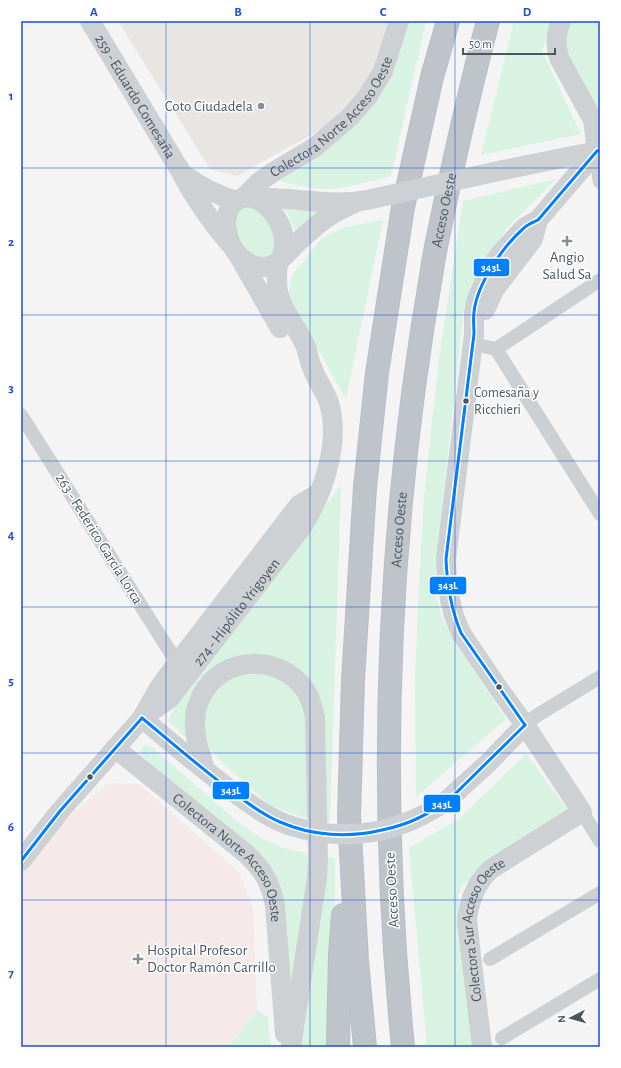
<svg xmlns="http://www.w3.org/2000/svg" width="621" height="1068" font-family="'Alegreya Sans',sans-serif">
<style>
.commercial{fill:#e8e6e3}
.medical{fill:#f5e9e9}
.green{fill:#d8f3e1}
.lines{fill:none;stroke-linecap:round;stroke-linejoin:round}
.highway-casing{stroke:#b8bec4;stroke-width:24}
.street{stroke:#cdd0d3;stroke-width:14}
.secondary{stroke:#ced1d4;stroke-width:20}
.highway{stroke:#bec4ca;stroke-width:22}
.secondary-bridge{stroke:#ced1d4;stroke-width:20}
.bus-1-casing{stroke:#fff;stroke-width:6}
.bus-1{stroke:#007fff;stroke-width:3}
.grid{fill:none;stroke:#1d4ed8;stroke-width:1;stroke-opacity:0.55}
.poi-dot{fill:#858e95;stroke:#fff;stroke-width:1.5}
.bus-dot{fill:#495762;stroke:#fff;stroke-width:1.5}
.labels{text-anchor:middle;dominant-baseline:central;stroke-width:3;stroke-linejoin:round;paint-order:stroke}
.bus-label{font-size:14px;fill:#495762;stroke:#fff;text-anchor:start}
.street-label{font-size:15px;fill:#495762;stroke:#fff}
.poi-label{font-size:15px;fill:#495762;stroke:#fff;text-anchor:end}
.line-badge{stroke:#fff;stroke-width:1.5}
.badge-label{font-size:11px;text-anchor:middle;font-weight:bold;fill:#fff}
.neatline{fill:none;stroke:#1d4ed8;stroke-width:1.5}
.grid-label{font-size:13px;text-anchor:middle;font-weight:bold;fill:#1d4ed8}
</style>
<rect width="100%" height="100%" fill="#f4f4f4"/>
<!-- commercial -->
<path class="commercial" d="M 118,21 L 391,21 L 374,75 L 331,124 L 237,176 L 210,169 Z"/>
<!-- medical -->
<path class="medical" d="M 109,783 L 139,784 L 239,872 L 253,908 L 257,1010 L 229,1047 L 21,1047 L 21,875 L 59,825 Z"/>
<!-- green -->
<g class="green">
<path d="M 405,21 L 426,21 L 391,176 C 369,181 346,189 324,189 C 306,188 289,184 273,178 L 359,114 Z"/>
<path d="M 514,21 L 552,21 L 542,51 L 581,134 L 481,155 Z"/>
<path d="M 569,21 L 600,21 L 600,119 L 564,59 L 563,39 Z"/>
<path d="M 556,179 L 506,229 L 464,307 L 436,565 L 435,594 L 442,618 L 453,639 L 506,719 L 416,797 L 415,680 L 418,604 L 424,497 L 439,358 L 463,201 Z"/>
<path d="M 257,202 L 280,235 L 272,257 C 267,257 261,258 257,256 C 243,251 227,221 240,209 C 243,206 252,204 257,202 Z"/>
<path d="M 282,203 L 335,208 L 298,236 Z"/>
<path d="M 383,220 L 346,399 L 288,296 L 292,276 L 322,238 L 345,227 Z"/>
<path d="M 341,485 L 330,821 L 320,821 L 317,704 L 270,658 L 207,675 L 193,745 L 168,721 L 178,698 Z"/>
<path d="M 250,669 L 290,680 L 307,708 L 311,818 L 305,818 L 271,806 L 219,760 L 210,748 L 204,729 L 203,709 L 212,688 Z"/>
<path d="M 146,745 L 152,747 L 239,823 L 261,838 L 283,848 L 312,854 L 290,998 L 273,874 L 141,756 L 140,751 L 143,747 Z"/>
<path d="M 526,754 L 568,810 L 462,886 L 458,895 L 476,1047 L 427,1047 L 409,848 L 459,819 Z"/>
<path d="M 323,857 L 335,858 L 335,1014 L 333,1047 L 299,1047 Z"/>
<path d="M 257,1010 L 268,1018 L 271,1047 L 229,1047 Z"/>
</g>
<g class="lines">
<defs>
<g id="highway">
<path d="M 338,1047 L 340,954 L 343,915"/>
<path d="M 365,1047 L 357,961 L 349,816 L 353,680 L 365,487 L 377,373 L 403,207 L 432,77 L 448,21"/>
<path id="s6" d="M 403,1047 C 377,787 387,527 432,270 C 435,247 441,225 445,203 C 458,142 472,81 488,21"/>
</g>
</defs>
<!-- highway casing -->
<use href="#highway" class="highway-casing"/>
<!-- street -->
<g class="street">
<path d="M 597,151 L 599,178 L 600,182"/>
<path d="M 473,344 L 496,349 L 600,514"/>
<path d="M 496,349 L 600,280"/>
<path d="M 21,415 L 167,647 L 178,662"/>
<path d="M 525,725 L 536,716 L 600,677"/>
<path d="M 582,812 L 600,841"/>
<path d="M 490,959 L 600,893"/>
<path d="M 502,1038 L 600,979"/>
</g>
<!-- secondary -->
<g class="secondary">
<path id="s1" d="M 90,21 L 181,172 C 194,198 211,221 229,243"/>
<path d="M 561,21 C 556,34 555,44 559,58 L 593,120 L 597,151"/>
<path d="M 503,170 L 597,151"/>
<path d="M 186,176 C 202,188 217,195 236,201"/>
<path id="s2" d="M 243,198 L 259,182 L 275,171 L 315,147 L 350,117 L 368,96 L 383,71 L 399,21"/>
<path d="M 257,199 C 277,211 290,235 281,258"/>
<path d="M 357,202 C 346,207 335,212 325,219 C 315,226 306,235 297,243 C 291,249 285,256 278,262 C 274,265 269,267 264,267 C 227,267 212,206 243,198 C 248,196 253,199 258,199 C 262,199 266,198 270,198 C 303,199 334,206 367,200"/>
<path d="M 240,258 L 280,328"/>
<path d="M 485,310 L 494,290 L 533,239 L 538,220"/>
<path id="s3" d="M 142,718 L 170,698 L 302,527 C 323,494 341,442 329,403 C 325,390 316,380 312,367 C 309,361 308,353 306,347 C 298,328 282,312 278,292 C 276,283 277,272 278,262"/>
<path d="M 142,718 C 170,742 198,765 228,788 C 247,802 265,816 288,825"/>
<path id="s4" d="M 115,748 L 244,852 C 262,868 271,882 275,906 L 285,1034"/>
<path d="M 205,770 C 199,749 190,726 198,704 C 214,656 278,650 306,691 C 311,699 313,708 315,717 L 318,858 L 317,878 L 291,1047"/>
<path d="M 445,802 L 487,764 L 525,725"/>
<path d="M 21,861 L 60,811 L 142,718 L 159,688 L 178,662 L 299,505 L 318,494"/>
<path id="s5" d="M 482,1047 L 467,921 C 469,900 476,883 491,869 L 582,812 L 525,725 L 499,689 L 461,633 L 454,616 L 450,600 L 447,581 L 446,559 L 474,334 L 474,312 L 477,299 L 491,267 L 500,254 L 525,227 L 538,220 L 597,151 L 600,150"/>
</g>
<!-- highway -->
<use href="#highway" class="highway"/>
<!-- secondary-bridge -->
<g class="secondary-bridge">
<path d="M 367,200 L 503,170"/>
<path d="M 288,825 C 344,843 396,835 445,802"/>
</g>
<defs>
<g id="bus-1">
<path d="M 142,718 C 172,743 202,769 234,793 C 249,804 263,815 280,822 C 312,836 349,838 382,830 C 408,825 434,812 455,794 L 525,725"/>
<path d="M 525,725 L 461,633 C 451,609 447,585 446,559 L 474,334 C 474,327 473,319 474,312 C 477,284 503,246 524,228 C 528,224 534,222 538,220 L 597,151 L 600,150"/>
<path d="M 21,861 L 60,811 L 142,718"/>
</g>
</defs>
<!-- bus-1 casing -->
<use href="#bus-1" class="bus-1-casing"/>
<!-- bus-1 -->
<use href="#bus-1" class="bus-1"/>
</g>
<!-- grid -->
<path class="grid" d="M 166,21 L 166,1047M 310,21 L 310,1047M 455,21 L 455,1047M 21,168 L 600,168M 21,315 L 600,315M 21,461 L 600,461M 21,607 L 600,607M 21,753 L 600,753M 21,900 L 600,900"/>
<!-- markers -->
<g class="poi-dot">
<circle cx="261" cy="106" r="4"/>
<path d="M565 235h4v4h4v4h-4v4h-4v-4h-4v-4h4z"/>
<path d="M136 953h4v4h4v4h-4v4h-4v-4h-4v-4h4z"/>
</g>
<g class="bus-dot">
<circle cx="466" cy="401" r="3.5"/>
<circle cx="499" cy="687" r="3.5"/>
<circle cx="90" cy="777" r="3.5"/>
</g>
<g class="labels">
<!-- bus labels -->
<g class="bus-label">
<text x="474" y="393">Comesaña y<tspan x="474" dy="17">Ricchieri</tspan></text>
</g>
<!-- street labels -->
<g class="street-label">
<text stroke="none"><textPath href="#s1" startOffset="88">259 - Eduardo Comesaña</textPath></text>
<text stroke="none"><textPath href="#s2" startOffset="122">Colectora Norte Acceso Oeste</textPath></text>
<text stroke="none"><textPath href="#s6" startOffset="841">Acceso Oeste</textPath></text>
<text stroke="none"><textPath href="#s6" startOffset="518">Acceso Oeste</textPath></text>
<text transform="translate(99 539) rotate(58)">263 - Federico García Lorca</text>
<text stroke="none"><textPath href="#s3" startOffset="143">274 - Hipólito Yrigoyen</textPath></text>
<text stroke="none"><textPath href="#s4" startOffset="161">Colectora Norte Acceso Oeste</textPath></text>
<text transform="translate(392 890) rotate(-93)">Acceso Oeste</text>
<text stroke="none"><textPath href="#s5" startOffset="123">Colectora Sur Acceso Oeste</textPath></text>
</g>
<!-- poi labels -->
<g class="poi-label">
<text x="253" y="106">Coto Ciudadela</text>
<text x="567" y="257" text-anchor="middle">Angio<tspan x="567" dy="17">Salud Sa</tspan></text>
<text x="147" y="950" text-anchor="start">Hospital Profesor<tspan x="147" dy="17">Doctor Ramón Carrillo</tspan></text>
</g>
</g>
<g class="line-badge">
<rect x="473" y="258" width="37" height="19" rx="4" fill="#007fff"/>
<rect x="429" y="576" width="38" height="19" rx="4" fill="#007fff"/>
<rect x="212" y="781" width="38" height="19" rx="4" fill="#007fff"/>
<rect x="423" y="794" width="38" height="19" rx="4" fill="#007fff"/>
</g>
<g class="badge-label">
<text x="491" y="271">343L</text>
<text x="448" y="589">343L</text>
<text x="231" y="794">343L</text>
<text x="442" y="808">343L</text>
</g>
<!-- border -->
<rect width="621" height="1068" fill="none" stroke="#ffffff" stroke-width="44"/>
<!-- north arrow -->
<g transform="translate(571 1018) rotate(264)" stroke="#ffffff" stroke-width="3" paint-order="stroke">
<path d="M0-3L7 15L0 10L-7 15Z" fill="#495762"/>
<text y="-6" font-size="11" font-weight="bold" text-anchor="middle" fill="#495762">N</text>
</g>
<!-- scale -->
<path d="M463 48v6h92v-6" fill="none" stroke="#495762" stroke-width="2"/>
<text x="469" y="48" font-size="12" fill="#495762" stroke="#ffffff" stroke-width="3" paint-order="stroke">50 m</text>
<rect x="22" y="22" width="577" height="1024" class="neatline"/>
<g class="grid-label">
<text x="94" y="16">A</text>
<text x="238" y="16">B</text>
<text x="383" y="16">C</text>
<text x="527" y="16">D</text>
<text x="11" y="100">1</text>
<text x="11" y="246">2</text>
<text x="11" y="392">3</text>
<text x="11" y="539">4</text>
<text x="11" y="685">5</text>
<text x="11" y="831">6</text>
<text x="11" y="977">7</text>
</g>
</svg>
